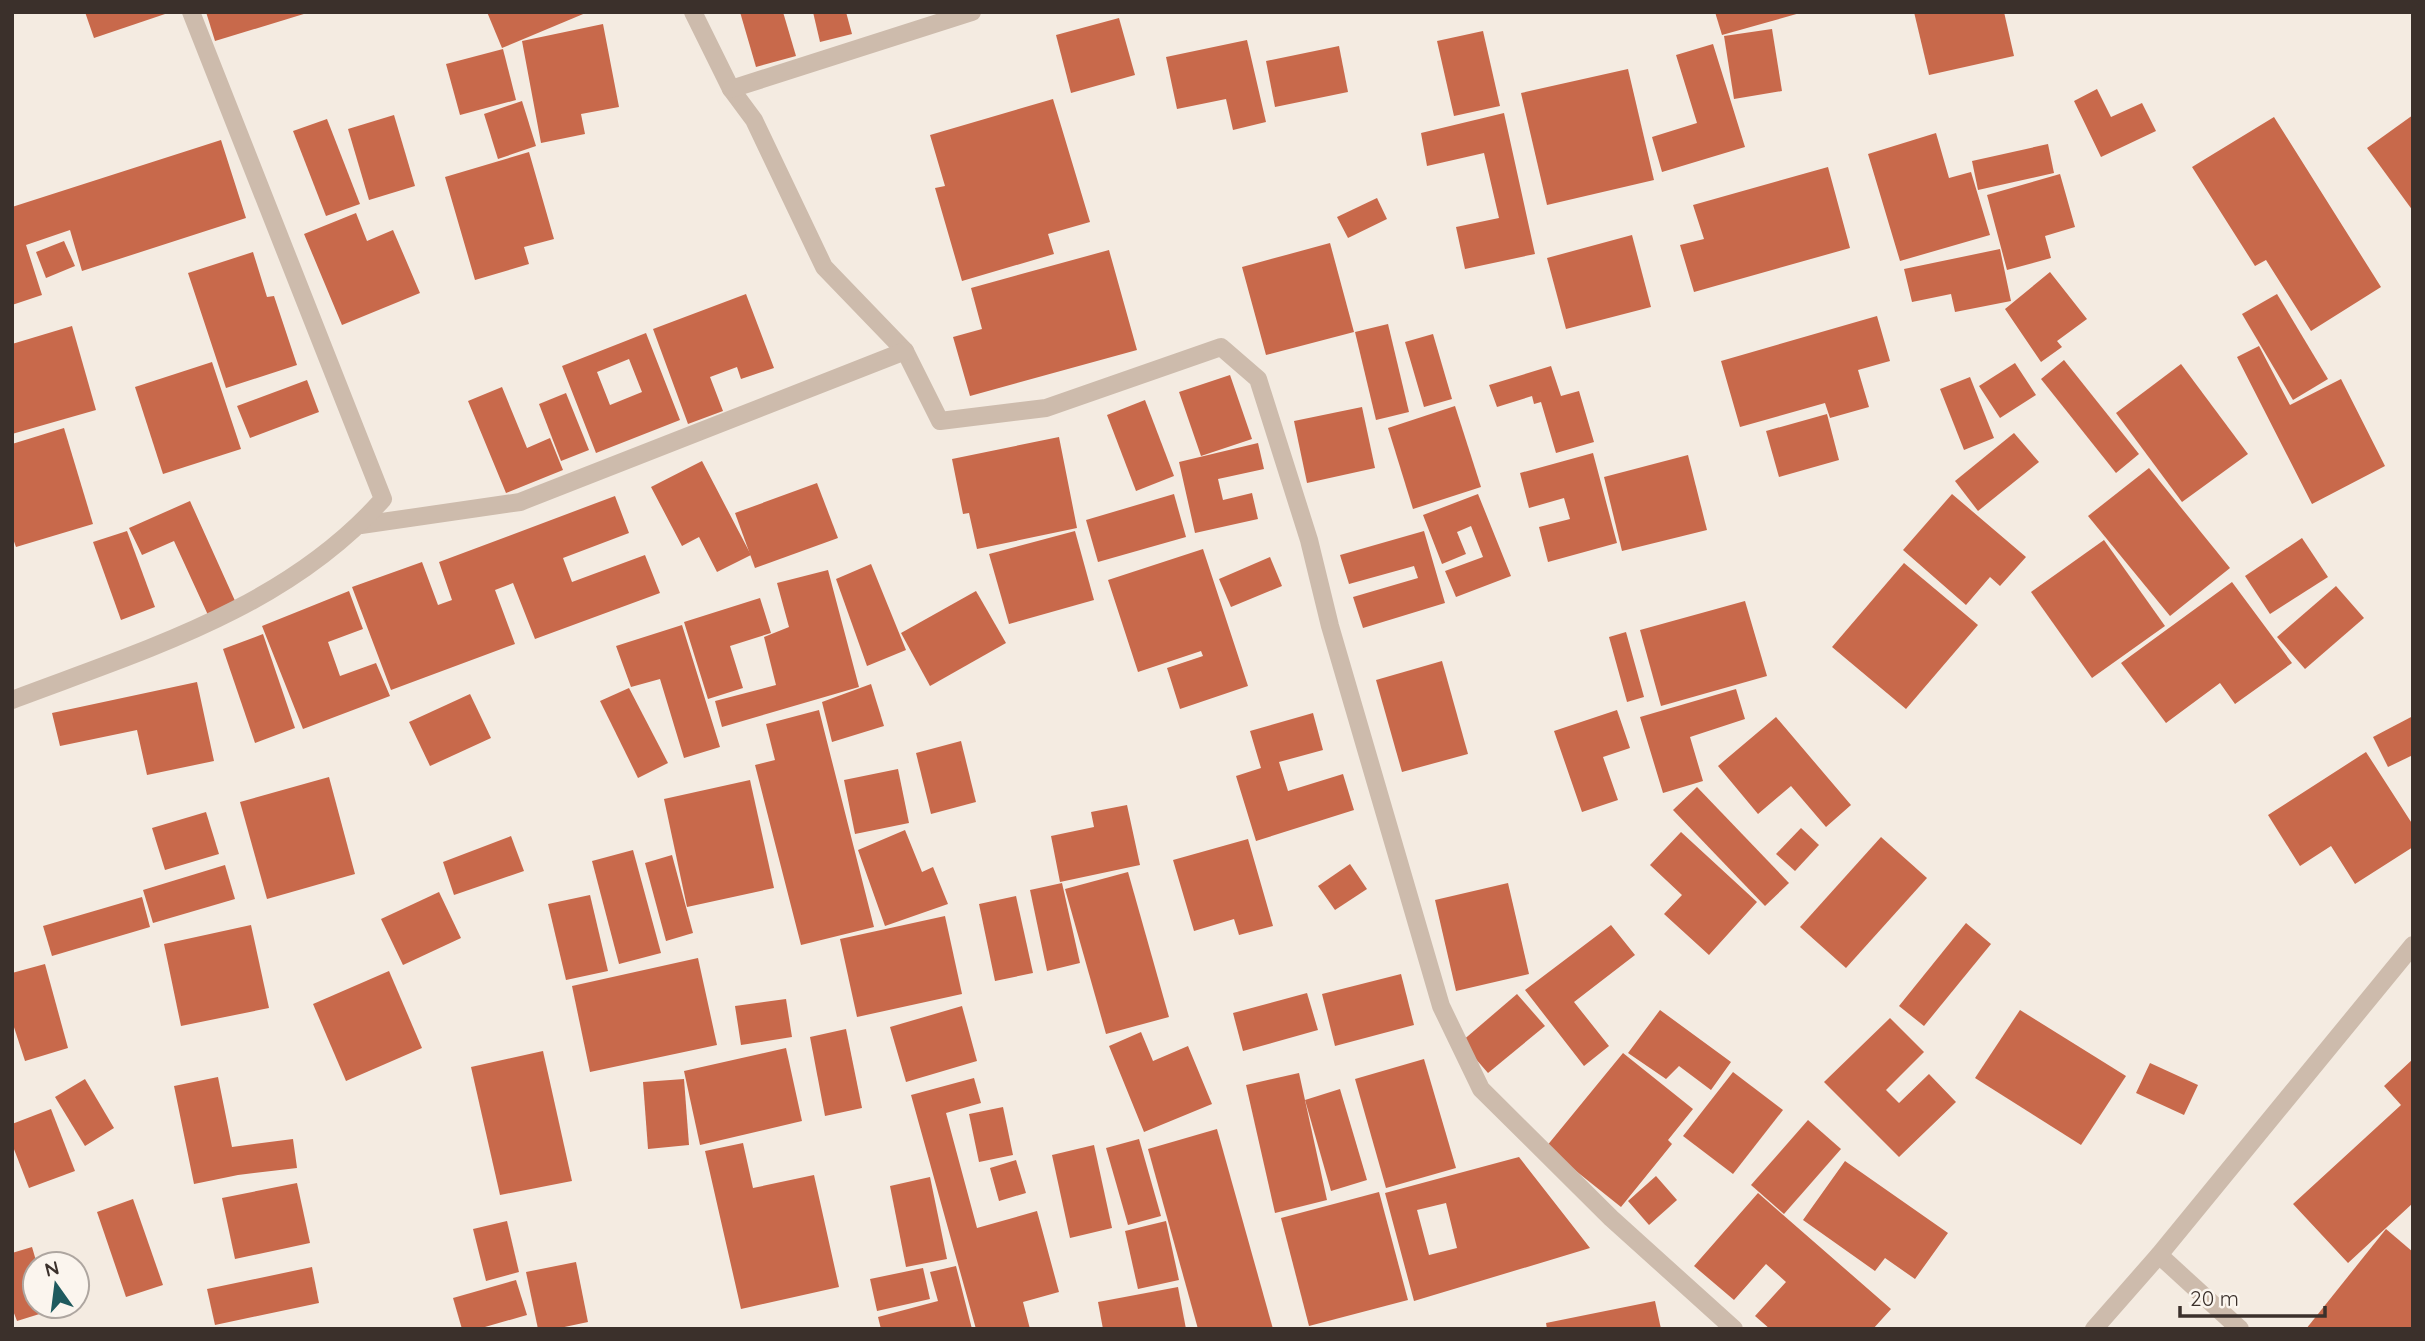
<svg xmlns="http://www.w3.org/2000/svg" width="2425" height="1341" font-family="Quicksand,sans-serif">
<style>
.building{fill:#c8694b;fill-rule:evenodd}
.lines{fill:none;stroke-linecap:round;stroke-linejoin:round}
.street{stroke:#cdbbac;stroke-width:18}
</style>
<rect width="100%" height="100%" fill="#f4ebe1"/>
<!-- building -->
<g class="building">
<path d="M 85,12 L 168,12 L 168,13 L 94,38 Z"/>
<path d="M 206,12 L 307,12 L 307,13 L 215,41 Z"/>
<path d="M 487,12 L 588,12 L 502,48 Z"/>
<path d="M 740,12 L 783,12 L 796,56 L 756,67 Z"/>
<path d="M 813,12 L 846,12 L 852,34 L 820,42 Z"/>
<path d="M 1715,12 L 1800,12 L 1800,13 L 1722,35 Z"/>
<path d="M 1914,12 L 2004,12 L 2014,56 L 1929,75 Z"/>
<path d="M 1119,18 L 1135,75 L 1071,93 L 1056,35 Z"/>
<path d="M 603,24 L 619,107 L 581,114 L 585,134 L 541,143 L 522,41 Z"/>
<path d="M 1772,29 L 1782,91 L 1734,99 L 1724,36 Z"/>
<path d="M 1483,31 L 1500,106 L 1454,116 L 1437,41 Z"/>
<path d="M 1247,40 L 1266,122 L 1233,130 L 1226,99 L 1177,109 L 1166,57 Z"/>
<path d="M 1713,44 L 1745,147 L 1662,172 L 1652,137 L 1697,123 L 1676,55 Z"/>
<path d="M 1339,46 L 1348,92 L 1275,107 L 1266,61 Z"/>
<path d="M 503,49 L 516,100 L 460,115 L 446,64 Z"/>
<path d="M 1628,69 L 1654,180 L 1547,205 L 1521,93 Z"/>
<path d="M 2097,89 L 2111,117 L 2142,103 L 2156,131 L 2101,157 L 2074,101 Z"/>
<path d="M 1053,99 L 1090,222 L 1048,234 L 1054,254 L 962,281 L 935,188 L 945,186 L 930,135 Z"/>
<path d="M 522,101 L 536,146 L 498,159 L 484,114 Z"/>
<path d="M 1504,113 L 1535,254 L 1465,269 L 1456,227 L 1499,218 L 1484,153 L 1427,166 L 1421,133 Z"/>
<path d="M 394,115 L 415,186 L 369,200 L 348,129 Z"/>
<path d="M 2413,115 L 2413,211 L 2367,148 Z"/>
<path d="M 2274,117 L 2381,287 L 2311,331 L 2266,260 L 2255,266 L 2192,167 Z"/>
<path d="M 327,119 L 360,204 L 326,216 L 293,131 Z"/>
<path d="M 1936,133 L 1949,178 L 1971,172 L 1990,235 L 1900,261 L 1868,154 Z"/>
<path d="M 221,140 L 246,218 L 82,271 L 70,230 L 26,245 L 42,295 L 12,305 L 12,207 Z"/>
<path d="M 2048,144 L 2054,173 L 1978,190 L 1972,161 Z"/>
<path d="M 529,152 L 554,239 L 524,247 L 529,264 L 475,280 L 445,177 Z"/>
<path d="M 1828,167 L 1850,248 L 1694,292 L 1680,245 L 1704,239 L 1693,205 Z"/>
<path d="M 2060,174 L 2075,227 L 2045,236 L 2051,258 L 2007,270 L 1987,195 Z"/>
<path d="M 1377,198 L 1387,219 L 1348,238 L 1337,217 Z"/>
<path d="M 356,213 L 367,241 L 393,230 L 420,293 L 342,325 L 304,234 Z"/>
<path d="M 1632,235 L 1651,307 L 1566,329 L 1547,258 Z"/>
<path d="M 64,241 L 75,266 L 46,278 L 36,252 Z"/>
<path d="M 1330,243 L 1354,332 L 1266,355 L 1242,267 Z"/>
<path d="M 2000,249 L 2011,301 L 1955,312 L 1951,294 L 1912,302 L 1904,269 Z"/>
<path d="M 1109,250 L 1137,350 L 970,396 L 953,337 L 982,329 L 971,288 Z"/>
<path d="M 253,252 L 267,297 L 274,296 L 297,365 L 226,388 L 188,273 Z"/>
<path d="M 2050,272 L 2087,319 L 2057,341 L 2062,347 L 2041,362 L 2005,309 Z"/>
<path d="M 746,294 L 774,368 L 741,379 L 737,367 L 710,377 L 723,411 L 688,424 L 653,329 Z"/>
<path d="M 2277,294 L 2328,379 L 2293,400 L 2242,314 Z"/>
<path d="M 1877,316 L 1890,361 L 1858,370 L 1869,407 L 1830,418 L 1825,403 L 1740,427 L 1721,361 Z"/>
<path d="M 1388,324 L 1409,412 L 1376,420 L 1355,332 Z"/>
<path d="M 72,326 L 96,410 L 12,434 L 12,344 Z"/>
<path d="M 646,333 L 680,420 L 596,453 L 562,366 ZM 629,359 L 642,392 L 610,405 L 597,372 Z"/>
<path d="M 1433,334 L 1452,399 L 1424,407 L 1405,342 Z"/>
<path d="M 2259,346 L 2290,405 L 2341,379 L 2385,466 L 2312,504 L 2237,357 Z"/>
<path d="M 2064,360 L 2139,454 L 2116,473 L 2041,379 Z"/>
<path d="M 212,362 L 241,449 L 163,474 L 135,387 Z"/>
<path d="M 2015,363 L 2036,395 L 2000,418 L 1979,386 Z"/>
<path d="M 2181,364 L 2248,454 L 2182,502 L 2116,413 Z"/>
<path d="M 1551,366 L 1561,396 L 1579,391 L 1594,442 L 1556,453 L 1541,402 L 1534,404 L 1532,396 L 1497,407 L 1489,385 Z"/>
<path d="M 1230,375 L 1252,439 L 1201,456 L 1179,392 Z"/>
<path d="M 1970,377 L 1994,438 L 1964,450 L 1940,389 Z"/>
<path d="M 307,380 L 319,412 L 250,438 L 237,406 Z"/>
<path d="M 502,387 L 527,448 L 550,438 L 563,470 L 506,493 L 468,401 Z"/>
<path d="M 566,393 L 589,450 L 561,461 L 539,404 Z"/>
<path d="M 1145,400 L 1174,476 L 1136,491 L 1107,415 Z"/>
<path d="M 1455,406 L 1481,487 L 1413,509 L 1388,428 Z"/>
<path d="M 1362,407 L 1375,468 L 1307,483 L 1294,421 Z"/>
<path d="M 1827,414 L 1839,460 L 1779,477 L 1766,431 Z"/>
<path d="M 64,428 L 93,524 L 16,547 L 12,536 L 12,444 Z"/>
<path d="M 2014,433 L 2039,462 L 1978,511 L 1955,481 Z"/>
<path d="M 1059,437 L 1077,528 L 977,549 L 969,513 L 963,514 L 952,459 Z"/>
<path d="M 1258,443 L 1264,469 L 1218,479 L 1223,500 L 1252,493 L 1258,519 L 1195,533 L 1179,462 Z"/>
<path d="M 1593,453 L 1617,543 L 1548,562 L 1539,527 L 1570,519 L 1564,498 L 1529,508 L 1520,473 Z"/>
<path d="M 1688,455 L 1707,530 L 1622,551 L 1604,477 Z"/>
<path d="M 702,461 L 751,555 L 717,572 L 699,537 L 682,546 L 651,487 Z"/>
<path d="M 2149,468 L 2230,568 L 2170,616 L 2088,516 Z"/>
<path d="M 817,483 L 838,538 L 755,568 L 735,513 Z"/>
<path d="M 1174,494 L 1186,537 L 1098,562 L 1086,520 Z"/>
<path d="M 1478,494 L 1511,576 L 1456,597 L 1445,571 L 1483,557 L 1471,526 L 1457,532 L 1466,554 L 1442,564 L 1423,515 Z"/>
<path d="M 1952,494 L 2026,557 L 2000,586 L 1990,577 L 1966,605 L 1903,550 Z"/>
<path d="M 615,496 L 629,533 L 563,558 L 572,582 L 645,555 L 660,593 L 535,639 L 513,583 L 495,590 L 515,644 L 391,690 L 352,587 L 422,562 L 438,605 L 452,600 L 439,562 Z"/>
<path d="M 190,501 L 236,603 L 208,615 L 174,541 L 142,555 L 129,528 Z"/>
<path d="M 127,531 L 155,607 L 121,620 L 93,542 Z"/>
<path d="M 1075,531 L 1094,600 L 1009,624 L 989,554 Z"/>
<path d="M 1424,531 L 1445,603 L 1363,628 L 1353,597 L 1418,578 L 1414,566 L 1349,584 L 1340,555 Z"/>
<path d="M 2302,538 L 2328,577 L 2270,614 L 2245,576 Z"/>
<path d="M 2104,540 L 2165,626 L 2092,678 L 2031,592 Z"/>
<path d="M 1203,549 L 1248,686 L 1180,709 L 1167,668 L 1203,656 L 1201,651 L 1138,672 L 1108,580 Z"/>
<path d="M 1270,557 L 1282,586 L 1231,607 L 1219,579 Z"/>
<path d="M 1904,563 L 1978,625 L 1906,709 L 1832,647 Z"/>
<path d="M 871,564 L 906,650 L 867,666 L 836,579 Z"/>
<path d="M 828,570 L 859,687 L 722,727 L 715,701 L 776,685 L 764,637 L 789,627 L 777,583 Z"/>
<path d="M 2232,582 L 2292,663 L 2235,704 L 2220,683 L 2166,723 L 2121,663 Z"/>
<path d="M 2336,586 L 2364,618 L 2305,669 L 2277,637 Z"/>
<path d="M 349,591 L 363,629 L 328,642 L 340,676 L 376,663 L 390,696 L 303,729 L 262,626 Z"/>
<path d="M 976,591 L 1006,643 L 930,686 L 901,633 Z"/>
<path d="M 760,598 L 771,633 L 730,646 L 743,688 L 708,699 L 684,622 Z"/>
<path d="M 1745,601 L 1767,676 L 1661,706 L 1640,630 Z"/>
<path d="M 682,625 L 720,747 L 684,758 L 660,679 L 631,687 L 616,646 Z"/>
<path d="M 1626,632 L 1644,697 L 1627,702 L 1609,637 Z"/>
<path d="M 263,634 L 295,728 L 255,743 L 223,649 Z"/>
<path d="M 1442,661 L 1468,754 L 1402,772 L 1376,680 Z"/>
<path d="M 197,682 L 214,761 L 147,775 L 137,730 L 60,746 L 52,713 Z"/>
<path d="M 871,684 L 884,726 L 832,742 L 822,702 Z"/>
<path d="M 629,688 L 668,763 L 638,778 L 600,701 Z"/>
<path d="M 1736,689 L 1745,719 L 1690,737 L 1703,781 L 1663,793 L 1640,717 Z"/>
<path d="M 470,694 L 491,738 L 430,766 L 409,722 Z"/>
<path d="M 819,710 L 874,927 L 801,945 L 755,765 L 775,760 L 766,724 Z"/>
<path d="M 1617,710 L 1630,748 L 1603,757 L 1618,800 L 1582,812 L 1554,731 Z"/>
<path d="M 1313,713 L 1323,750 L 1279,762 L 1288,791 L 1343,774 L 1354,810 L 1256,841 L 1236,776 L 1261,768 L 1250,731 Z"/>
<path d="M 2413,716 L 2413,755 L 2388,767 L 2373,737 Z"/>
<path d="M 1776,717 L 1851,805 L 1826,827 L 1791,786 L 1758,814 L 1718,766 Z"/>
<path d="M 961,741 L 976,802 L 931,814 L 916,753 Z"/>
<path d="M 2366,752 L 2413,825 L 2413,847 L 2355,884 L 2331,846 L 2300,866 L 2268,815 Z"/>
<path d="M 898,769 L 909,823 L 855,834 L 844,780 Z"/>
<path d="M 329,777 L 355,874 L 267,899 L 240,802 Z"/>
<path d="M 750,780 L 774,888 L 687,907 L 664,799 Z"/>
<path d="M 1697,787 L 1789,883 L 1765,906 L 1673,810 Z"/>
<path d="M 1127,805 L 1140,865 L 1060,882 L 1051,836 L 1094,827 L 1091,812 Z"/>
<path d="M 206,812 L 219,854 L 165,870 L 152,828 Z"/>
<path d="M 1801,828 L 1819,845 L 1795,871 L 1776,854 Z"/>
<path d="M 905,830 L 922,872 L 933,867 L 948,904 L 885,926 L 858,850 Z"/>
<path d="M 1681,832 L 1757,902 L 1709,955 L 1664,914 L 1682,895 L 1650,865 Z"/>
<path d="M 511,836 L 524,871 L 454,895 L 443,862 Z"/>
<path d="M 1881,837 L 1927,878 L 1846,968 L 1800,927 Z"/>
<path d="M 1248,839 L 1273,926 L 1239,935 L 1234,919 L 1194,931 L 1173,860 Z"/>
<path d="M 633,850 L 661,953 L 619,964 L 592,861 Z"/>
<path d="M 672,855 L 693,933 L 666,941 L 645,863 Z"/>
<path d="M 1350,864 L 1367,889 L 1335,910 L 1318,886 Z"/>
<path d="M 225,865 L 235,899 L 153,923 L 143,890 Z"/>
<path d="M 1128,872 L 1169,1017 L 1106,1034 L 1065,889 Z"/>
<path d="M 1062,883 L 1080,963 L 1047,971 L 1030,890 Z"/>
<path d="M 1508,883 L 1529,974 L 1456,991 L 1435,900 Z"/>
<path d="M 439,892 L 461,938 L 403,965 L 381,919 Z"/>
<path d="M 590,895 L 608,971 L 566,980 L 548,904 Z"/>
<path d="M 1016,896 L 1033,973 L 995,981 L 979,904 Z"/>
<path d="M 142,897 L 150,927 L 52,956 L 43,926 Z"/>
<path d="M 945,916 L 962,994 L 857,1017 L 840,939 Z"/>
<path d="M 1966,923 L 1991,944 L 1924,1026 L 1899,1006 Z"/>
<path d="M 251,925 L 269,1008 L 181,1026 L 164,944 Z"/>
<path d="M 1611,925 L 1635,955 L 1574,1002 L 1609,1046 L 1584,1066 L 1525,990 Z"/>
<path d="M 698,958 L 717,1045 L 590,1072 L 572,986 Z"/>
<path d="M 45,964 L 68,1048 L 25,1061 L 12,1021 L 12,973 Z"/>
<path d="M 389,971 L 422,1048 L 346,1081 L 313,1004 Z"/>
<path d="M 1401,974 L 1414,1025 L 1335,1046 L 1322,994 Z"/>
<path d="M 1307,993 L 1318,1030 L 1243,1051 L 1233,1013 Z"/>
<path d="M 1517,994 L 1545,1026 L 1488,1073 L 1461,1042 Z"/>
<path d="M 786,999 L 792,1037 L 741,1045 L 735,1006 Z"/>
<path d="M 962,1006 L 977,1061 L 906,1082 L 890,1027 Z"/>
<path d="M 1660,1010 L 1731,1062 L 1711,1090 L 1679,1066 L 1666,1079 L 1628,1053 Z"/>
<path d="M 2020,1010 L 2126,1076 L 2081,1145 L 1975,1078 Z"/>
<path d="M 1890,1018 L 1924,1052 L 1886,1090 L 1899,1103 L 1929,1074 L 1956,1102 L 1899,1157 L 1824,1082 Z"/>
<path d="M 846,1029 L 862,1108 L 825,1116 L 810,1037 Z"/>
<path d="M 1141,1032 L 1153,1061 L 1188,1046 L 1212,1104 L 1144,1132 L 1109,1046 Z"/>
<path d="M 786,1048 L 802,1121 L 700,1145 L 684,1071 Z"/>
<path d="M 543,1051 L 572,1181 L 500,1195 L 471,1067 Z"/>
<path d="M 1623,1053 L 1693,1109 L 1668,1140 L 1672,1144 L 1621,1207 L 1546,1147 Z"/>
<path d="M 1424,1059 L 1456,1168 L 1386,1188 L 1355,1079 Z"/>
<path d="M 2413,1059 L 2413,1203 L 2348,1263 L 2293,1204 L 2401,1105 L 2384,1086 Z"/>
<path d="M 2150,1063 L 2198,1085 L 2184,1115 L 2136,1093 Z"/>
<path d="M 1733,1072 L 1783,1110 L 1733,1174 L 1683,1136 Z"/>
<path d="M 1299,1073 L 1327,1200 L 1275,1213 L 1246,1085 Z"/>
<path d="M 218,1077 L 232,1147 L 293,1139 L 297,1168 L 238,1175 L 194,1184 L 174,1086 Z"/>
<path d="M 974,1078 L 981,1103 L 946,1113 L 977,1228 L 1037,1211 L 1059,1292 L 1023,1302 L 1030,1329 L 976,1329 L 911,1095 Z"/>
<path d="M 85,1079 L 114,1128 L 85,1146 L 55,1097 Z"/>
<path d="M 684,1079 L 689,1145 L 648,1149 L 643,1082 Z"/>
<path d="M 1340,1089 L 1367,1180 L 1331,1191 L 1305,1100 Z"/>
<path d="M 1003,1107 L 1013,1155 L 979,1162 L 969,1114 Z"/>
<path d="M 51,1109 L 75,1171 L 29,1188 L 12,1144 L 12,1124 Z"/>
<path d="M 1808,1120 L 1841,1149 L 1784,1214 L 1751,1185 Z"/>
<path d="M 1217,1129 L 1273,1329 L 1198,1329 L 1148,1149 Z"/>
<path d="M 1139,1139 L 1161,1216 L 1128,1225 L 1106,1148 Z"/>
<path d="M 743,1143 L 753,1188 L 814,1175 L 839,1287 L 741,1309 L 705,1151 Z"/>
<path d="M 1094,1145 L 1112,1228 L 1070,1238 L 1052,1155 Z"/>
<path d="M 1519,1157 L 1590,1248 L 1414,1301 L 1385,1193 ZM 1446,1203 L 1457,1248 L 1429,1255 L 1417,1210 Z"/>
<path d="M 1016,1160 L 1026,1193 L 999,1201 L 990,1168 Z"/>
<path d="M 1845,1161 L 1948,1233 L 1915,1279 L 1885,1258 L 1875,1271 L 1803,1220 Z"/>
<path d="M 1656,1176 L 1677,1200 L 1649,1225 L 1628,1201 Z"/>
<path d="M 930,1177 L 947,1259 L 906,1267 L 890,1186 Z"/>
<path d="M 297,1183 L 310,1243 L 235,1259 L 222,1198 Z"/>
<path d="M 1379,1192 L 1408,1300 L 1309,1326 L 1281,1218 Z"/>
<path d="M 1758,1193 L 1891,1309 L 1873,1329 L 1770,1329 L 1755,1316 L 1786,1282 L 1766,1264 L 1734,1300 L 1694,1266 Z"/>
<path d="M 133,1199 L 163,1285 L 126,1297 L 97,1212 Z"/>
<path d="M 507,1221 L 519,1272 L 486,1281 L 473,1229 Z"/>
<path d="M 1166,1221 L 1179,1280 L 1138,1289 L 1125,1231 Z"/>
<path d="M 2386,1229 L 2413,1252 L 2413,1329 L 2306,1329 Z"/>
<path d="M 32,1247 L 37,1264 L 35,1306 L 62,1307 L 17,1321 L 12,1308 L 12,1253 Z"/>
<path d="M 576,1262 L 588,1322 L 555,1329 L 538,1329 L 526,1272 Z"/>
<path d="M 956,1266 L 972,1329 L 881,1329 L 878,1317 L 938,1301 L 930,1272 Z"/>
<path d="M 312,1267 L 319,1303 L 215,1325 L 207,1289 Z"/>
<path d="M 923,1268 L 930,1299 L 877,1311 L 870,1279 Z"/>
<path d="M 516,1280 L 527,1315 L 478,1329 L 462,1329 L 453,1298 Z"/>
<path d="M 1178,1287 L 1186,1329 L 1103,1329 L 1098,1302 Z"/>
<path d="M 1655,1301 L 1661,1329 L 1547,1329 L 1546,1323 Z"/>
</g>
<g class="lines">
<!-- street -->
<g class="street">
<path d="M 693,12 L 731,89 L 754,120 L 824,267 L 905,351 L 940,421 L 1046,408 L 1221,347 L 1258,379 L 1309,540 L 1330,626 L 1441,1006 L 1481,1089 L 1611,1218 L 1734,1329"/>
<path d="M 731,89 L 972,12"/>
<path d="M 361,525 L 520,502 L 905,351"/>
<path d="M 12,700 C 144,650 287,608 383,499 L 191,12"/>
<path d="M 2159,1255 L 2240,1329"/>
<path d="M 2094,1329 L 2159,1255 L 2413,945"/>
</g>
</g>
<!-- border -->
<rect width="2425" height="1341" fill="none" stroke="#3b302b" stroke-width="28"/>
<!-- north arrow -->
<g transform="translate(56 1285) rotate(346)"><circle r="33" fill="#fbf5ee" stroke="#aea6a0" stroke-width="2"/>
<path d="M0-5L12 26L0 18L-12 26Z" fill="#1f5a5e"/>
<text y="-10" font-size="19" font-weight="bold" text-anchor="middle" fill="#3b302b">N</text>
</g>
<!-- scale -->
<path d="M2180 1306v10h145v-10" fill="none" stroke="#3b302b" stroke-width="3.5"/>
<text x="2190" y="1306" font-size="21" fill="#3b302b" stroke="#fbf5ee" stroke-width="5" paint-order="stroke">20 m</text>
</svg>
